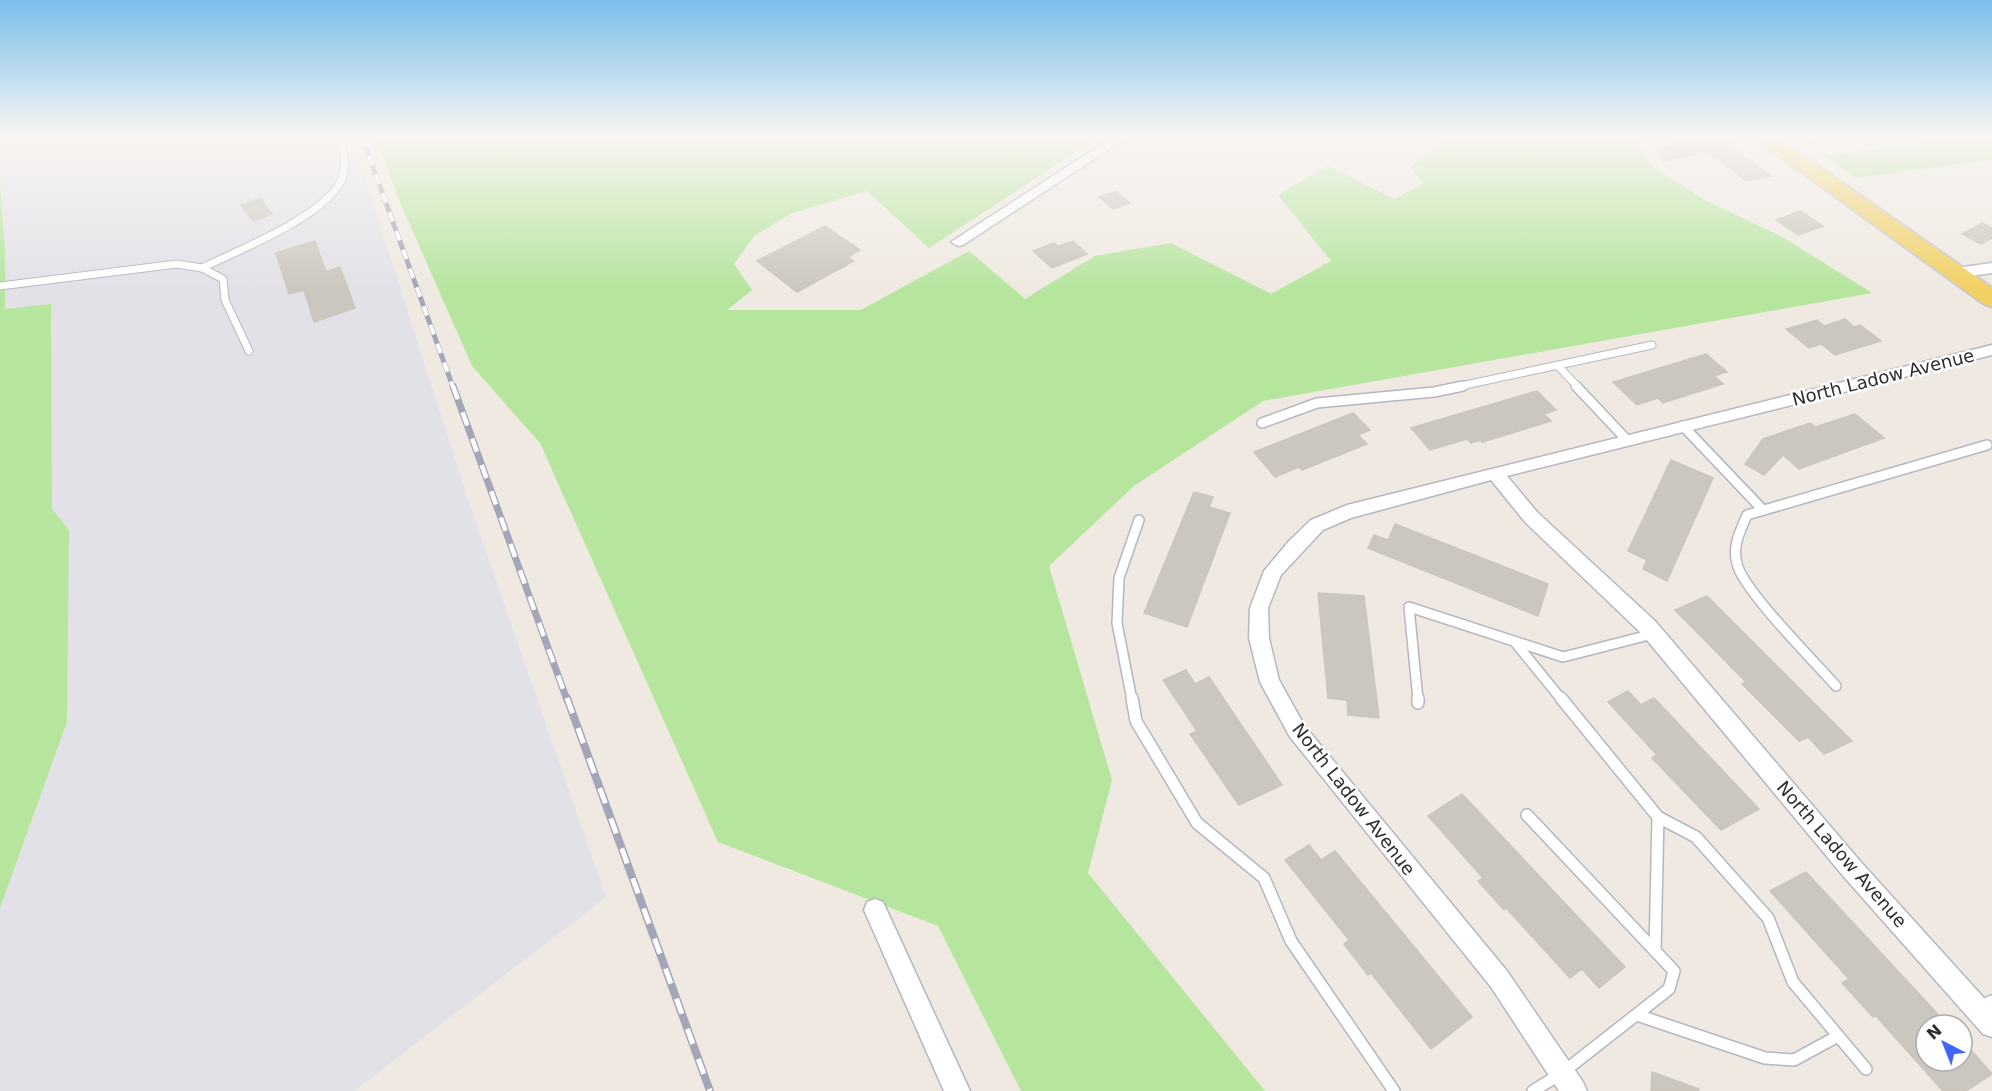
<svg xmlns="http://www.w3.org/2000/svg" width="1992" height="1091" font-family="'DejaVu Sans',sans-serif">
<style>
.industrial{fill:#e3e1e8}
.green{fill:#b6e59e}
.building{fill:#cbc7bf;stroke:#cbc5ba;stroke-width:1.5}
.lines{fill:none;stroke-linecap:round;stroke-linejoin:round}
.service-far2-casing{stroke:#b4b7c1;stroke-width:9}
.service-far1-casing{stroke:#b4b7c1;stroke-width:12}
.service-casing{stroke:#b4b7c1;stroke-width:14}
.minor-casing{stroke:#b4b7c1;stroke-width:3}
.secondary-casing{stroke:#b4b7c1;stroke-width:2}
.primary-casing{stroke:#c9c9c9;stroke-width:4}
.service-far2{stroke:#fff;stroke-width:7}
.service-far1{stroke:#fff;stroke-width:9}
.service{stroke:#fff;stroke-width:11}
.minor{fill:#fff;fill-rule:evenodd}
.secondary{fill:#fff;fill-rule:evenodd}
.primary{fill:#f2d163;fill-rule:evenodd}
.rail-far2-casing{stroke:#a3a6b8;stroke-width:5}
.rail-far1-casing{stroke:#a3a6b8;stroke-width:7}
.rail-casing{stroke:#a3a6b8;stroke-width:8}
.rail-far2{stroke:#fff;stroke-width:4;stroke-dasharray:10;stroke-linecap:butt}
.rail-far1{stroke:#fff;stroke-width:4.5;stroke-dasharray:14;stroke-linecap:butt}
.rail{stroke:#fff;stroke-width:5;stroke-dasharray:16;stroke-linecap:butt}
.labels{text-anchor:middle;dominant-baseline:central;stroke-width:5;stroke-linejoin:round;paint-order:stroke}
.street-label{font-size:18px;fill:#2e2e2e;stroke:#fff}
</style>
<rect width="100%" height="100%" fill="#efe9e1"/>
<!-- industrial -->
<path class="industrial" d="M 0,137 L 352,137 L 467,497 L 606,897 L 354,1091 L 0,1091 L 0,908 L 67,722 L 52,509 L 51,305 L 5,309 Z"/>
<!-- green -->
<g class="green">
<path d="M 376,137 L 1099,137 L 929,248 L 867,191 L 792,213 L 754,236 L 734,264 L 752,290 L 727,310 L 861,310 L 969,251 L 1025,299 L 1095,256 L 1171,243 L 1271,294 L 1331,261 L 1278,195 L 1328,166 L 1394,199 L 1424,183 L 1410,167 L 1454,137 L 1631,137 L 1654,168 L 1703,199 L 1784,238 L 1872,293 L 1263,401 L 1134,486 L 1049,566 L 1112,780 L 1088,873 L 1265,1091 L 1021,1091 L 938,926 L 718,842 L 540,443 L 472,366 L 399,200 Z"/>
<path d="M 1975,137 L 1992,137 L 1992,160 L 1856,178 L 1825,156 Z"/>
<path d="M 0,179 L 5,251 L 5,309 L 51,304 L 52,509 L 69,530 L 67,722 L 0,908 Z"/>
</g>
<!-- building -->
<g class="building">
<path d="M 1690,137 L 1735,137 L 1736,144 L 1729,146 L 1771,176 L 1746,181 L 1707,151 L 1663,161 L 1660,149 L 1692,139 Z"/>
<path d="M 1116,191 L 1130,203 L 1113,209 L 1099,197 Z"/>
<path d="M 260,198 L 272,214 L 253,221 L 241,205 Z"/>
<path d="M 1800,211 L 1823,226 L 1798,235 L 1776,220 Z"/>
<path d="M 1982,223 L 1992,228 L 1992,238 L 1981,244 L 1962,234 Z"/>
<path d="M 825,226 L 860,250 L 848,257 L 854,261 L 797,292 L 757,261 Z"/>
<path d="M 315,241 L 326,272 L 340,267 L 355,308 L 314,322 L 304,290 L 289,294 L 276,253 Z"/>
<path d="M 1073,241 L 1087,254 L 1052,268 L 1033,251 L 1054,243 L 1058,246 Z"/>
<path d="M 1845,319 L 1854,327 L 1860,325 L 1881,341 L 1835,355 L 1821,344 L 1809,348 L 1786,329 L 1817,320 L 1824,326 Z"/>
<path d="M 1706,354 L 1727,372 L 1714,376 L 1723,384 L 1663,403 L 1658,398 L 1637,405 L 1613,382 Z"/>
<path d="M 1537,391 L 1556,410 L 1544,414 L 1551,421 L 1482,442 L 1481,440 L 1471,443 L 1467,439 L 1430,450 L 1411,428 Z"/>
<path d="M 1353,413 L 1370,430 L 1358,435 L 1367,444 L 1302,470 L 1299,467 L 1275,477 L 1254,452 Z"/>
<path d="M 1855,414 L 1884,438 L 1799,469 L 1783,455 L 1764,475 L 1745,464 L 1763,439 L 1810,423 L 1815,427 Z"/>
<path d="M 1671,460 L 1713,478 L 1667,581 L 1643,569 L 1647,560 L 1628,551 Z"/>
<path d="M 1194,492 L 1213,497 L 1209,507 L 1230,513 L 1187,627 L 1144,613 Z"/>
<path d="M 1395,524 L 1548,584 L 1538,616 L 1368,548 L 1374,535 L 1388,540 Z"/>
<path d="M 1318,593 L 1364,596 L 1379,718 L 1348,715 L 1347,700 L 1328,698 Z"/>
<path d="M 1707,596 L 1852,741 L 1824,754 L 1808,737 L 1799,741 L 1742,684 L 1746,682 L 1675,610 Z"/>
<path d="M 1186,670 L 1195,684 L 1209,677 L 1282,785 L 1239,805 L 1190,734 L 1197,731 L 1163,680 Z"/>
<path d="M 1628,691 L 1641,705 L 1654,698 L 1759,809 L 1721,830 L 1652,758 L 1657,755 L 1608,702 Z"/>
<path d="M 1462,794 L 1625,967 L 1599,988 L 1582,969 L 1570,978 L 1506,908 L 1504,910 L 1478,881 L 1483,878 L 1428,816 Z"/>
<path d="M 1309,845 L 1321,860 L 1335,851 L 1472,1017 L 1431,1049 L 1371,973 L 1368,975 L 1344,944 L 1349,940 L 1285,860 Z"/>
<path d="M 1806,872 L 1948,1025 L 1926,1025 L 1926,1061 L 1962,1061 L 1962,1040 L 1992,1074 L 1966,1091 L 1943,1091 L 1876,1016 L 1873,1017 L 1842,983 L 1849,979 L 1770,891 Z"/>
<path d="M 1652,1072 L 1699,1089 L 1699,1091 L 1651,1091 Z"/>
</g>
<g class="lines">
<defs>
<g id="service-far2">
<path d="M 202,268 C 239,250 320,218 340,183 C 348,168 344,152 340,137"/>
<path d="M 0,286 L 177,264 L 202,268 L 223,279 L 225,300 L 249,351"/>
<path d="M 1558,366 L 1578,387"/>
<path d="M 1456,387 L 1652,345"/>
</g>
<g id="service-far1">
<path d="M 1576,386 L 1627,440"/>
<path d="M 1262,423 L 1317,403 L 1434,392 L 1463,386"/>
<path d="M 1683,426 L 1763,510"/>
<path d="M 1514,641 L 1562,700"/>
<path d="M 1836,686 C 1815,662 1743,590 1737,564 C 1732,545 1740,532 1747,515 L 1987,445"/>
<path d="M 1132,700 L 1117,623 L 1119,578 L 1139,520"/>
<path d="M 1418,700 L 1409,607 L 1563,657 L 1653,634"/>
</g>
<g id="service">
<path d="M 1132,698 L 1136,721 L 1197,823 L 1264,878 L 1291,941 L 1394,1091"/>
<path d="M 1418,698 L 1418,703"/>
<path d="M 1561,698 L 1658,817 L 1696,837 L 1768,918 L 1793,982 L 1866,1069"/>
<path d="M 1527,815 L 1674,971 L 1669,989 L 1562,1073 L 1533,1091"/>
<path d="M 1655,951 L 1658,817"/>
<path d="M 1977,1008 L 1992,1001"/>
<path d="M 1637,1015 L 1765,1058 L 1794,1060 L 1838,1036"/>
</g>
<g id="minor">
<path d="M 1113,137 L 1128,137 L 963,245 L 958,246 L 951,242 Z"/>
<path d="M 1992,263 L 1992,273 L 1956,278 L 1949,273 L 1956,268 Z"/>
<path d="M 1992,345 L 1992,355 L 1507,476 L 1537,512 L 1655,621 L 1860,861 L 1992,1007 L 1992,1037 L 1983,1034 L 1844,877 L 1641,633 L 1525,522 L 1491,480 L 1351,518 L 1323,530 L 1281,575 L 1268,608 L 1269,638 L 1279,680 L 1304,725 L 1507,971 L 1583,1082 L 1587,1091 L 1559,1091 L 1491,987 L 1290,737 L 1260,682 L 1249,638 L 1250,608 L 1264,571 L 1289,541 L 1311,520 L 1347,505 Z"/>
<path d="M 875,899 L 883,902 L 970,1091 L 944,1091 L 864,910 L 867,902 Z"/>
</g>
<path id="secondary" d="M 1818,137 C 1811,145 1774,148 1764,146 L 1761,142 L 1766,137 Z"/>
<path id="primary" d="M 1753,137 L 1777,137 L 1992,288 L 1992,307 L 1984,304 Z"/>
</defs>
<!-- service-far2 casing -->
<use href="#service-far2" class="service-far2-casing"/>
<!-- service-far1 casing -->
<use href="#service-far1" class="service-far1-casing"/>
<!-- service casing -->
<use href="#service" class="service-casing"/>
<!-- minor casing -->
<use href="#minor" class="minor-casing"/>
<!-- secondary casing -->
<use href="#secondary" class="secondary-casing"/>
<!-- primary casing -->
<use href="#primary" class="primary-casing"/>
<!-- service-far2 -->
<use href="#service-far2" class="service-far2"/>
<!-- service-far1 -->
<use href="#service-far1" class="service-far1"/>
<!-- service -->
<use href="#service" class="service"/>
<!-- minor -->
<use href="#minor" class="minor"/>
<!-- secondary -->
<use href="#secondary" class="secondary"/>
<!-- primary -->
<use href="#primary" class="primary"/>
<defs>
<path id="rail-far2" d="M 362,137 L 453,387"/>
<path id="rail-far1" d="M 453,386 L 567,700"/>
<path id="rail" d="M 567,698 L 710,1091"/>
</defs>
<!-- rail-far2 casing -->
<use href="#rail-far2" class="rail-far2-casing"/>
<!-- rail-far1 casing -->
<use href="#rail-far1" class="rail-far1-casing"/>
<!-- rail casing -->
<use href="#rail" class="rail-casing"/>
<!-- rail-far2 -->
<use href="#rail-far2" class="rail-far2"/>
<!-- rail-far1 -->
<use href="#rail-far1" class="rail-far1"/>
<!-- rail -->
<use href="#rail" class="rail"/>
</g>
<!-- sky -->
<linearGradient id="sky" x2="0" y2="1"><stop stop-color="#7abfeb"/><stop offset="0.47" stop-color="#f8f5f2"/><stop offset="1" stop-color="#f8f5f2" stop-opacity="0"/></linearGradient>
<rect width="1992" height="290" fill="url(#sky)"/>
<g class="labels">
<!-- street labels -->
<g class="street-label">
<text transform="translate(1883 377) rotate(-14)">North Ladow Avenue</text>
<text transform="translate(1354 799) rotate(52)">North Ladow Avenue</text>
<text transform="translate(1842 854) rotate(49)">North Ladow Avenue</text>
</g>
</g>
<!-- north arrow -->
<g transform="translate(1944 1043) rotate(318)"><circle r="28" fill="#ffffff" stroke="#ababab" stroke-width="1.5"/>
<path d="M0-4.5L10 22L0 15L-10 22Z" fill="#4264fb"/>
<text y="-9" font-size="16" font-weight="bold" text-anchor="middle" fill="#2e2e2e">N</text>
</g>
</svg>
